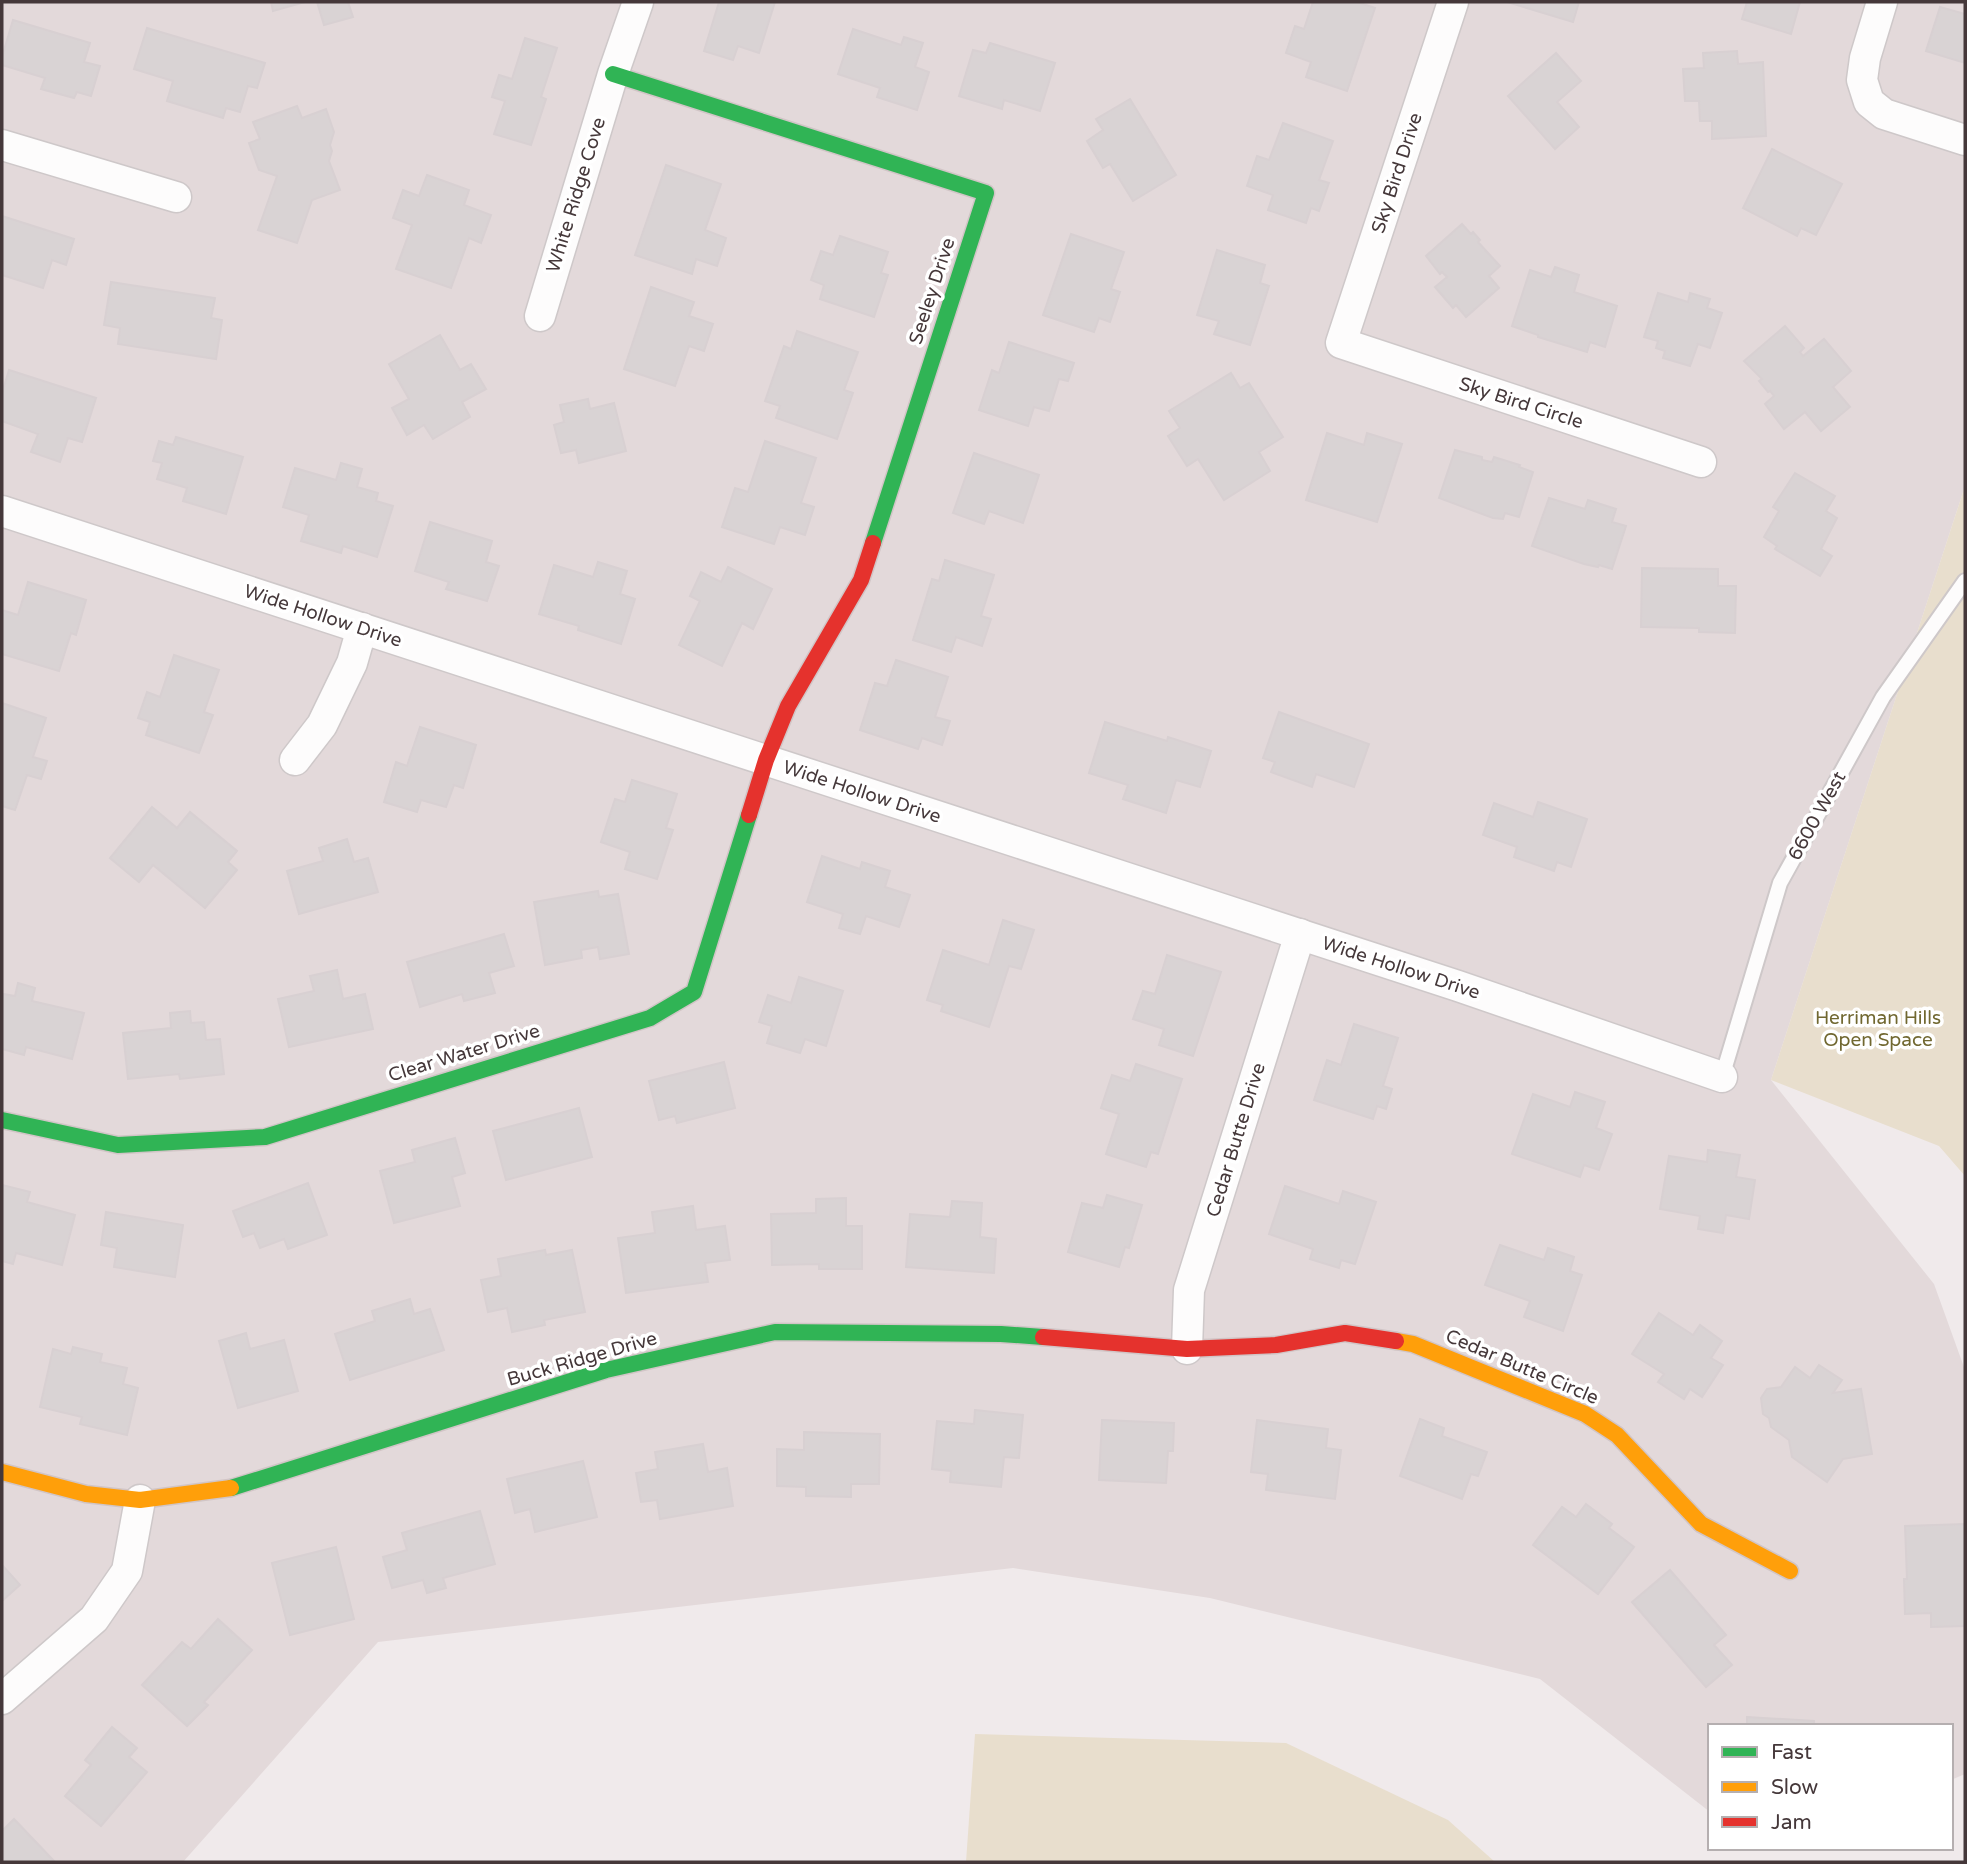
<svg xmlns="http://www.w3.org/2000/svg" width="1967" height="1864" font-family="'Varela Round',sans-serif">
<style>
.residential{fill:#e3d9da}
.green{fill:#e8decd}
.building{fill:#d9d3d4;stroke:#d8d0d2;stroke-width:2}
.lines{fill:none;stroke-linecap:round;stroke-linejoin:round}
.lane-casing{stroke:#cec8c9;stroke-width:18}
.street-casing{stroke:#cec8c9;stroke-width:33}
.fast-casing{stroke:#d1c5c6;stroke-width:19}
.slow-casing{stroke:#d1c5c6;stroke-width:19}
.jam-casing{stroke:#d1c5c6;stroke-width:19}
.lane{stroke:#fdfcfc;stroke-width:14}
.street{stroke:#fdfcfc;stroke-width:30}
.fast{stroke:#30b455;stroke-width:16}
.slow{stroke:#ff9f0a;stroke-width:16}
.jam{stroke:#e5322d;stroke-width:16}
.labels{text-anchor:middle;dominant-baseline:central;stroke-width:7;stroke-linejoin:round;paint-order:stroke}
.street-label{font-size:19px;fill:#45383a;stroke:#fff}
.park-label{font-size:19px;fill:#716831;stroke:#fff}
</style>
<rect width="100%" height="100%" fill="#f0eaeb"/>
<!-- residential -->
<path class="residential" d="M 2,2 L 1965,2 L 1965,486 L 1771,1080 L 1934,1284 L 1965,1370 L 1965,1774 L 1951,1780 L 1951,1726 L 1710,1726 L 1710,1812 L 1540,1679 L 1210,1598 L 1013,1568 L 378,1642 L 183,1862 L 2,1862 Z"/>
<!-- green -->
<g class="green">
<path d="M 1965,486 L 1965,1176 L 1939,1146 L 1771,1080 Z"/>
<path d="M 975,1734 L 1286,1743 L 1448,1820 L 1495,1862 L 966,1862 Z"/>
</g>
<!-- building -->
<g class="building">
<path d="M 271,2 L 305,2 L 273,11 Z"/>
<path d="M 317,2 L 348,2 L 353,17 L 324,25 Z"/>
<path d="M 719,2 L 775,2 L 759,53 L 738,46 L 733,60 L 704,51 Z"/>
<path d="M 1313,2 L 1357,2 L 1375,8 L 1347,91 L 1306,77 L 1311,62 L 1286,53 L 1295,26 L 1304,29 Z"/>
<path d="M 1507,2 L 1579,2 L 1573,22 Z"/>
<path d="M 1747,2 L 1800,2 L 1791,34 L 1742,19 Z"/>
<path d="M 1940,7 L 1965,14 L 1965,63 L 1926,51 Z"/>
<path d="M 13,20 L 90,43 L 84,62 L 100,66 L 91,96 L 77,92 L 74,98 L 41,89 L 45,78 L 2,65 L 2,57 Z"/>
<path d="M 147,28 L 265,63 L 257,88 L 248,86 L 240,112 L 226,108 L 223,118 L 167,101 L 173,81 L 134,69 Z"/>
<path d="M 853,29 L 901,45 L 904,37 L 923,43 L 915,67 L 929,72 L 917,110 L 877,97 L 880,88 L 838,74 Z"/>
<path d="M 525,38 L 557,48 L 541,97 L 546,99 L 531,145 L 494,134 L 505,101 L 492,97 L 499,75 L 512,79 Z"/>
<path d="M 990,43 L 1055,63 L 1040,111 L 1004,100 L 1002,109 L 959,96 L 973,50 L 986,53 Z"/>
<path d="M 1737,51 L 1738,64 L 1763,62 L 1766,136 L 1712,139 L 1712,121 L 1700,121 L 1699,101 L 1685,101 L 1683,69 L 1704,68 L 1703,53 Z"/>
<path d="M 1556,53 L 1581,81 L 1557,102 L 1579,127 L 1555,149 L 1508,96 Z"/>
<path d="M 1130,99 L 1176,175 L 1133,201 L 1110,164 L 1103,168 L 1087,141 L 1103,130 L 1096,119 Z"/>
<path d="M 297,106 L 302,118 L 326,109 L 334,132 L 330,145 L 332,151 L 329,161 L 340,190 L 312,200 L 297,243 L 258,230 L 277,176 L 259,170 L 249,143 L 260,139 L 253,122 Z"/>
<path d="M 1283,123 L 1333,141 L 1319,180 L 1329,183 L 1319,211 L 1311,208 L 1306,223 L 1268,210 L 1273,195 L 1247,186 L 1257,156 L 1269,160 Z"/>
<path d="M 1772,149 L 1842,184 L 1816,235 L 1801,228 L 1797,236 L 1743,208 Z"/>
<path d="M 666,165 L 721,184 L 705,230 L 726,238 L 717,266 L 696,259 L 692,274 L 635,255 Z"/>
<path d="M 427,175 L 469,190 L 464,205 L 491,215 L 481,243 L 469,238 L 451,288 L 396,269 L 412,225 L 393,218 L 403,190 L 419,196 Z"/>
<path d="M 2,216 L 74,239 L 66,265 L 52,260 L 43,288 L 2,275 Z"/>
<path d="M 1462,224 L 1471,234 L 1473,232 L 1480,240 L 1478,242 L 1500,266 L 1489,276 L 1499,288 L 1466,317 L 1456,305 L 1453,308 L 1435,287 L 1447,277 L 1442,272 L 1440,274 L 1426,256 Z"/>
<path d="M 1071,234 L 1124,252 L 1111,289 L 1120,292 L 1110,322 L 1099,318 L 1094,332 L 1043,315 Z"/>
<path d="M 840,236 L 888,252 L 881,273 L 888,275 L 874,317 L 820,299 L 824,285 L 811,280 L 821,251 L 833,255 Z"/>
<path d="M 1217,250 L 1265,265 L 1260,283 L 1269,286 L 1250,345 L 1214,334 L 1219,321 L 1197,315 Z"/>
<path d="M 1555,267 L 1579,275 L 1574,292 L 1617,306 L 1605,347 L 1590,342 L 1587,352 L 1538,337 L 1538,335 L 1512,326 L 1530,270 L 1551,277 Z"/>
<path d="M 111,282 L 215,298 L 211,318 L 222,320 L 216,359 L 118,344 L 120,328 L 104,325 Z"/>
<path d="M 651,287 L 694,302 L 689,316 L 713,324 L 704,351 L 689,346 L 675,386 L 624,369 Z"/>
<path d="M 1658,293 L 1688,302 L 1690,293 L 1710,299 L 1707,308 L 1722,313 L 1710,348 L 1698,344 L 1690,366 L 1663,358 L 1665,351 L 1656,348 L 1658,341 L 1644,337 Z"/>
<path d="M 1785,326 L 1804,348 L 1800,352 L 1803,356 L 1824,339 L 1851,371 L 1833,387 L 1850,407 L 1821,431 L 1805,412 L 1784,429 L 1765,404 L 1774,396 L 1770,391 L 1768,392 L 1759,381 L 1762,379 L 1744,361 Z"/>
<path d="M 797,331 L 858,352 L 844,390 L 853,393 L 837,439 L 776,418 L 780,406 L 765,401 L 784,346 L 791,349 Z"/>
<path d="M 440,335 L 460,370 L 471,364 L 486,389 L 462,402 L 470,417 L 433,439 L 424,425 L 407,435 L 392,408 L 409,399 L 389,364 Z"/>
<path d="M 1009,342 L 1074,363 L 1068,381 L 1059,379 L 1049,411 L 1034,407 L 1028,426 L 979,410 L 992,370 L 999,373 Z"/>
<path d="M 9,370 L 96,398 L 82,442 L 68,438 L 60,462 L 31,452 L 38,434 L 2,421 L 2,393 Z"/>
<path d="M 1231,373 L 1240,388 L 1249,383 L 1283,437 L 1259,452 L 1270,471 L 1224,500 L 1198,459 L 1187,466 L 1168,436 L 1180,428 L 1169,411 Z"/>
<path d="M 588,399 L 590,409 L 614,403 L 626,451 L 579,463 L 576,450 L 561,453 L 554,425 L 564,422 L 560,405 Z"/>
<path d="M 1327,433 L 1364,445 L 1367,433 L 1402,444 L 1377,522 L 1306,500 Z"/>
<path d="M 176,437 L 243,457 L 226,514 L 183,501 L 187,488 L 157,479 L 162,463 L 153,461 L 159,441 L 173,445 Z"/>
<path d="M 765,441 L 816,458 L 801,503 L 814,507 L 805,535 L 780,527 L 774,544 L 722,527 L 735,488 L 748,492 Z"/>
<path d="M 1455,450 L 1482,457 L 1482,460 L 1492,462 L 1494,457 L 1520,465 L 1519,467 L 1533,472 L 1519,517 L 1505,513 L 1503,519 L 1493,518 L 1439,498 Z"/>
<path d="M 974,453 L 1039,475 L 1023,523 L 989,511 L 984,524 L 953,513 Z"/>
<path d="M 341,463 L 362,469 L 357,487 L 378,493 L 376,501 L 393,506 L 377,557 L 343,546 L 341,553 L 301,541 L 309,515 L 283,507 L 295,468 L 336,480 Z"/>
<path d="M 1795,473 L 1835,496 L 1826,511 L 1837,518 L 1821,549 L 1832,556 L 1820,576 L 1775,549 L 1777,546 L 1764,537 L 1779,511 L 1773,507 Z"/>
<path d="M 1549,498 L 1585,509 L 1588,500 L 1616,509 L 1612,522 L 1626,526 L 1612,569 L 1599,565 L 1598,567 L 1584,564 L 1532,546 Z"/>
<path d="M 430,522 L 492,541 L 486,562 L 499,566 L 487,601 L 446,589 L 449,582 L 415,571 Z"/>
<path d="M 945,560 L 994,575 L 981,616 L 991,619 L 982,646 L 956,637 L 951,652 L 913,640 L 932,579 L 939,581 Z"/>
<path d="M 598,562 L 627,571 L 620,594 L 635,599 L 621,644 L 578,630 L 579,626 L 539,614 L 554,565 L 593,577 Z"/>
<path d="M 728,567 L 772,589 L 753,629 L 742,623 L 722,666 L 679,645 L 700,601 L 690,596 L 701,572 L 721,582 Z"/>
<path d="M 1642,568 L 1718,569 L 1718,586 L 1736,586 L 1735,633 L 1699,632 L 1699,628 L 1641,627 Z"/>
<path d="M 28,582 L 86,600 L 76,635 L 71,633 L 59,671 L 2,654 L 2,610 L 18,615 Z"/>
<path d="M 174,655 L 219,670 L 204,712 L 213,715 L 199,753 L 146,735 L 150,722 L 138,718 L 147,692 L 160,697 Z"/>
<path d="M 896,660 L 948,677 L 935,717 L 950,721 L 942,745 L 922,738 L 918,749 L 860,730 L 875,683 L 887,686 Z"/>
<path d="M 2,703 L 46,718 L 33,757 L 47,761 L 41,779 L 27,775 L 15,810 L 2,806 Z"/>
<path d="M 1279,712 L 1369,744 L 1354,787 L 1316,774 L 1312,787 L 1271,772 L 1275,762 L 1263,758 Z"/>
<path d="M 1105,722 L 1167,741 L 1168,737 L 1211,751 L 1200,787 L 1176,780 L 1166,813 L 1123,799 L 1128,785 L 1089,773 Z"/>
<path d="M 420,727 L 476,745 L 463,788 L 454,785 L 446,807 L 421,800 L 417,812 L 384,802 L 396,762 L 407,766 Z"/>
<path d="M 632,780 L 677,794 L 666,828 L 673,830 L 657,879 L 625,869 L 630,852 L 601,842 L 615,799 L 625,802 Z"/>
<path d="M 1538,802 L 1587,819 L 1571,867 L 1557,862 L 1554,871 L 1514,857 L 1517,847 L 1483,835 L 1494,803 L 1533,817 Z"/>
<path d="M 152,807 L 177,828 L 190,812 L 237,851 L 228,862 L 237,870 L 205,908 L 153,865 L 139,882 L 110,858 Z"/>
<path d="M 347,839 L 354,862 L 368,858 L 378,892 L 299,914 L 287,871 L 323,861 L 319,848 Z"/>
<path d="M 822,856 L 860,869 L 862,862 L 890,871 L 885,887 L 910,895 L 899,927 L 866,916 L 860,934 L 839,928 L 843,914 L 807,902 Z"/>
<path d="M 598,891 L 599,897 L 618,894 L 629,954 L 600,959 L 598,947 L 581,950 L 582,958 L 545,965 L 534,902 Z"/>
<path d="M 1003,920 L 1034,930 L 1021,969 L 1009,966 L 989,1027 L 941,1011 L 943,1005 L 927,1000 L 943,950 L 989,965 Z"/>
<path d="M 504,934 L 514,966 L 489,973 L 495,993 L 464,1001 L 462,994 L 420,1007 L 407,962 Z"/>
<path d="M 1167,955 L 1221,972 L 1193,1056 L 1159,1045 L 1164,1029 L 1133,1019 L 1143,991 L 1155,994 Z"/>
<path d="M 337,970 L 343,999 L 365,994 L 373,1029 L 289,1047 L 278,999 L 314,991 L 310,976 Z"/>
<path d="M 799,977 L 843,991 L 826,1046 L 805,1039 L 800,1053 L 767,1043 L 772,1026 L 759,1022 L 768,995 L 791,1003 Z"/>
<path d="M 18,983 L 35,988 L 32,1001 L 84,1013 L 72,1059 L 26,1047 L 24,1055 L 2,1049 L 2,1000 L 3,994 L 15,996 Z"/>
<path d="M 190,1011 L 191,1023 L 204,1022 L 206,1040 L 220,1039 L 224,1074 L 180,1079 L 179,1074 L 128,1079 L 123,1033 L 171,1028 L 170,1013 Z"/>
<path d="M 1354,1024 L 1398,1038 L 1383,1086 L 1392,1089 L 1386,1109 L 1377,1106 L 1373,1119 L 1314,1100 L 1327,1060 L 1341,1065 Z"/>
<path d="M 724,1062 L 735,1108 L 677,1123 L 675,1116 L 659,1120 L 649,1081 Z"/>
<path d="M 1136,1064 L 1182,1079 L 1158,1154 L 1151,1152 L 1146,1167 L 1106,1154 L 1119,1114 L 1101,1108 L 1112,1075 L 1130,1081 Z"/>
<path d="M 1575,1092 L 1605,1102 L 1596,1128 L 1612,1134 L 1599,1170 L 1584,1165 L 1580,1177 L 1512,1154 L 1533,1094 L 1570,1107 Z"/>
<path d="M 579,1108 L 592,1157 L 506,1180 L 493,1131 Z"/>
<path d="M 455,1138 L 465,1173 L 452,1177 L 460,1206 L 394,1223 L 380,1171 L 415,1162 L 412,1150 Z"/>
<path d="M 1708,1150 L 1740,1155 L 1736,1177 L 1755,1180 L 1749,1219 L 1726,1215 L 1723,1233 L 1698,1229 L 1700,1216 L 1660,1209 L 1669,1156 L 1707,1162 Z"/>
<path d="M 308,1183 L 327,1235 L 288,1249 L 284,1239 L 260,1248 L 254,1233 L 243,1237 L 233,1211 Z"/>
<path d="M 2,1185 L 30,1192 L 27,1202 L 75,1215 L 62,1265 L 16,1253 L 13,1264 L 2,1261 Z"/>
<path d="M 1285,1186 L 1339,1204 L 1343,1191 L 1376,1202 L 1355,1264 L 1341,1260 L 1339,1268 L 1310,1259 L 1313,1249 L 1269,1234 Z"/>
<path d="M 1107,1195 L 1142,1205 L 1129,1248 L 1125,1247 L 1119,1267 L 1068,1252 L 1082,1203 L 1103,1208 Z"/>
<path d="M 846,1198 L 846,1226 L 862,1226 L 862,1269 L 819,1269 L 819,1264 L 772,1265 L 771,1214 L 816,1213 L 816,1199 Z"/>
<path d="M 952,1201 L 982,1203 L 980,1237 L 996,1239 L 994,1273 L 906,1267 L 910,1214 L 950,1217 Z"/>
<path d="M 693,1206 L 696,1230 L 725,1226 L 730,1260 L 705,1263 L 708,1282 L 626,1293 L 618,1238 L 655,1233 L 652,1212 Z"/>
<path d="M 106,1212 L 183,1225 L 175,1277 L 114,1267 L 117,1248 L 101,1245 Z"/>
<path d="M 1500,1245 L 1544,1260 L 1548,1248 L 1574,1257 L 1570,1271 L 1582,1275 L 1563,1331 L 1524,1317 L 1530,1301 L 1485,1285 Z"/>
<path d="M 545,1250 L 546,1255 L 572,1250 L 585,1312 L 544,1320 L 545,1325 L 512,1332 L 507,1308 L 488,1312 L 481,1280 L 501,1276 L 498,1259 Z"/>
<path d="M 410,1299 L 414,1314 L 430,1309 L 444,1350 L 350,1380 L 335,1334 L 375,1321 L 372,1311 Z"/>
<path d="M 1659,1313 L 1693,1335 L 1700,1325 L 1722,1341 L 1711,1358 L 1723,1365 L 1702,1397 L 1690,1389 L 1684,1399 L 1658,1382 L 1664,1374 L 1632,1354 Z"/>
<path d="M 246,1333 L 250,1349 L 284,1340 L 298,1391 L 238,1408 L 219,1341 Z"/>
<path d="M 73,1347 L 102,1354 L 100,1362 L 127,1368 L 123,1384 L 138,1388 L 127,1435 L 80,1424 L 82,1417 L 40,1407 L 53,1349 L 71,1354 Z"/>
<path d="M 1819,1365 L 1842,1380 L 1833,1393 L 1861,1389 L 1872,1454 L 1843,1459 L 1827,1482 L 1792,1457 L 1789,1440 L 1771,1427 L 1769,1418 L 1763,1414 L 1761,1398 L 1767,1389 L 1781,1387 L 1795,1367 L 1810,1378 Z"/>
<path d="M 975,1410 L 1023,1415 L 1019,1458 L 1004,1457 L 1001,1487 L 950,1482 L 951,1471 L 932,1469 L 937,1421 L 974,1424 Z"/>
<path d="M 1420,1419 L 1444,1428 L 1442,1436 L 1487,1452 L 1478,1476 L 1471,1474 L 1462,1499 L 1400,1476 Z"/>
<path d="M 1102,1420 L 1174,1423 L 1173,1451 L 1168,1451 L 1166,1483 L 1099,1480 Z"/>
<path d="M 1257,1420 L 1328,1429 L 1326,1448 L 1341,1450 L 1335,1499 L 1266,1490 L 1268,1474 L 1251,1472 Z"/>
<path d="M 804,1432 L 880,1434 L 879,1484 L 851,1484 L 851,1497 L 806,1496 L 806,1487 L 777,1486 L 777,1449 L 804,1450 Z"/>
<path d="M 703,1444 L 708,1472 L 727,1468 L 733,1506 L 660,1519 L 657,1500 L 641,1502 L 636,1473 L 658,1469 L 655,1452 Z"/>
<path d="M 583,1461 L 597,1517 L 535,1532 L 530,1509 L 515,1513 L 507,1479 Z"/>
<path d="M 1586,1504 L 1612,1524 L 1609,1528 L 1634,1547 L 1598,1594 L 1533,1545 L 1562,1507 L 1576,1517 Z"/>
<path d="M 480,1511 L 495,1564 L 443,1578 L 446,1588 L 427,1593 L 423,1580 L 392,1588 L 383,1557 L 407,1550 L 402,1533 Z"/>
<path d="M 1965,1524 L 1965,1626 L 1931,1627 L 1931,1613 L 1905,1614 L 1904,1579 L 1907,1579 L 1905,1526 Z"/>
<path d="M 336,1547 L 354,1619 L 290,1635 L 272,1563 Z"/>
<path d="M 2,1565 L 20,1585 L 2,1601 Z"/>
<path d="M 1670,1570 L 1726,1635 L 1714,1645 L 1732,1665 L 1706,1687 L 1632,1602 Z"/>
<path d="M 218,1619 L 252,1650 L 204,1702 L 208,1705 L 187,1726 L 142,1685 L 182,1642 L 191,1649 Z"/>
<path d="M 1747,1717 L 1814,1721 L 1814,1726 L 1747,1726 Z"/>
<path d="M 112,1727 L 137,1748 L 129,1757 L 147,1772 L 101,1826 L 65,1796 L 91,1765 L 85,1760 Z"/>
<path d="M 14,1819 L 55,1862 L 2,1862 L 2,1831 Z"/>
</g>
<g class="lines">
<defs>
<path id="lane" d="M 1722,1077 L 1780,883 L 1883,697 L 1965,581"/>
<g id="street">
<path d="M 1453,2 L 1341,343 L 1701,462"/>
<path d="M 1882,2 L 1865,58 L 1862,80 L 1869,102 L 1884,114 L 1965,140"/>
<path d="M 2,145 L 176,197"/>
<path d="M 540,316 L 613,74 L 638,2"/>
<path d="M 2,511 L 1458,986 L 1722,1077"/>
<path d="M 295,760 L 322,725 L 352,663 L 362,628"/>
<path d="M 1187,1349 L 1189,1290 L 1300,934"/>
<path d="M 2,1699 L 94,1619 L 127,1571 L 140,1500"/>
</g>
<g id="fast">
<path d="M 613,74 L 986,193 L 873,543"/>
<path d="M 2,1120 L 118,1145 L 265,1137 L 650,1018 L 694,992 L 749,815"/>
<path d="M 231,1488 L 606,1370 L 775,1332 L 1001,1334 L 1043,1337"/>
</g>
<g id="slow">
<path d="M 1396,1341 L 1413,1344 L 1585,1414 L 1617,1435 L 1701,1524 L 1790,1571"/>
<path d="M 2,1472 L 86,1494 L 140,1500 L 231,1488"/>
</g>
<g id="jam">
<path d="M 749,815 L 766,760 L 788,706 L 861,580 L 873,543"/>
<path d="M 1043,1337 L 1187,1349 L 1276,1345 L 1345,1333 L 1396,1341"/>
</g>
</defs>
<!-- lane casing -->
<use href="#lane" class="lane-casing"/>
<!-- street casing -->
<use href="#street" class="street-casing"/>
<!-- fast casing -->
<use href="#fast" class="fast-casing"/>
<!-- slow casing -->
<use href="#slow" class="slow-casing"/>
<!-- jam casing -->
<use href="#jam" class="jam-casing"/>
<!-- lane -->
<use href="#lane" class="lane"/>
<!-- street -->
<use href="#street" class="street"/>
<!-- fast -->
<use href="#fast" class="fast"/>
<!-- slow -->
<use href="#slow" class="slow"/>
<!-- jam -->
<use href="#jam" class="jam"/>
</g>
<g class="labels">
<!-- street labels -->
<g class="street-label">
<text transform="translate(1397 173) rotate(-72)">Sky Bird Drive</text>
<text transform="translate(576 195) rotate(-73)">White Ridge Cove</text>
<text transform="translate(932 291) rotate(-72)">Seeley Drive</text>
<text transform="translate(1521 403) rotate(18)">Sky Bird Circle</text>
<text transform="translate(323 616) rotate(18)">Wide Hollow Drive</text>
<text transform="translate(862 792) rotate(18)">Wide Hollow Drive</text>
<text transform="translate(1817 816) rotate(-61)">6600 West</text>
<text transform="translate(1401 968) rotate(18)">Wide Hollow Drive</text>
<text transform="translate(464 1053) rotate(-17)">Clear Water Drive</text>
<text transform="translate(1236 1140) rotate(-73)">Cedar Butte Drive</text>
<text transform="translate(582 1359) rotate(-16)">Buck Ridge Drive</text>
<text transform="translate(1522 1367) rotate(23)">Cedar Butte Circle</text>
</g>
<!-- park labels -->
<g class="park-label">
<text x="1878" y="1018">Herriman Hills<tspan x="1878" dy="22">Open Space</tspan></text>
</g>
</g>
<!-- border -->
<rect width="1967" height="1864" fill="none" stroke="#45383a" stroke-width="7"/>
<!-- legend -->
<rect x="1708" y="1724" width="245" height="126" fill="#ffffff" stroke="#b5afb0" stroke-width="2"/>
<rect x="1722" y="1747" width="35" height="10" fill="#30b455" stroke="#b5afb0" stroke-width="2"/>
<text x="1771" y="1759" font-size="21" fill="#45383a">Fast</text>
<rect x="1722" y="1782" width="35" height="10" fill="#ff9f0a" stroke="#b5afb0" stroke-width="2"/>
<text x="1771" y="1794" font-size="21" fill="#45383a">Slow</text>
<rect x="1722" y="1817" width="35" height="10" fill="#e5322d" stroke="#b5afb0" stroke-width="2"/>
<text x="1771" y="1829" font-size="21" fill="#45383a">Jam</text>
</svg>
